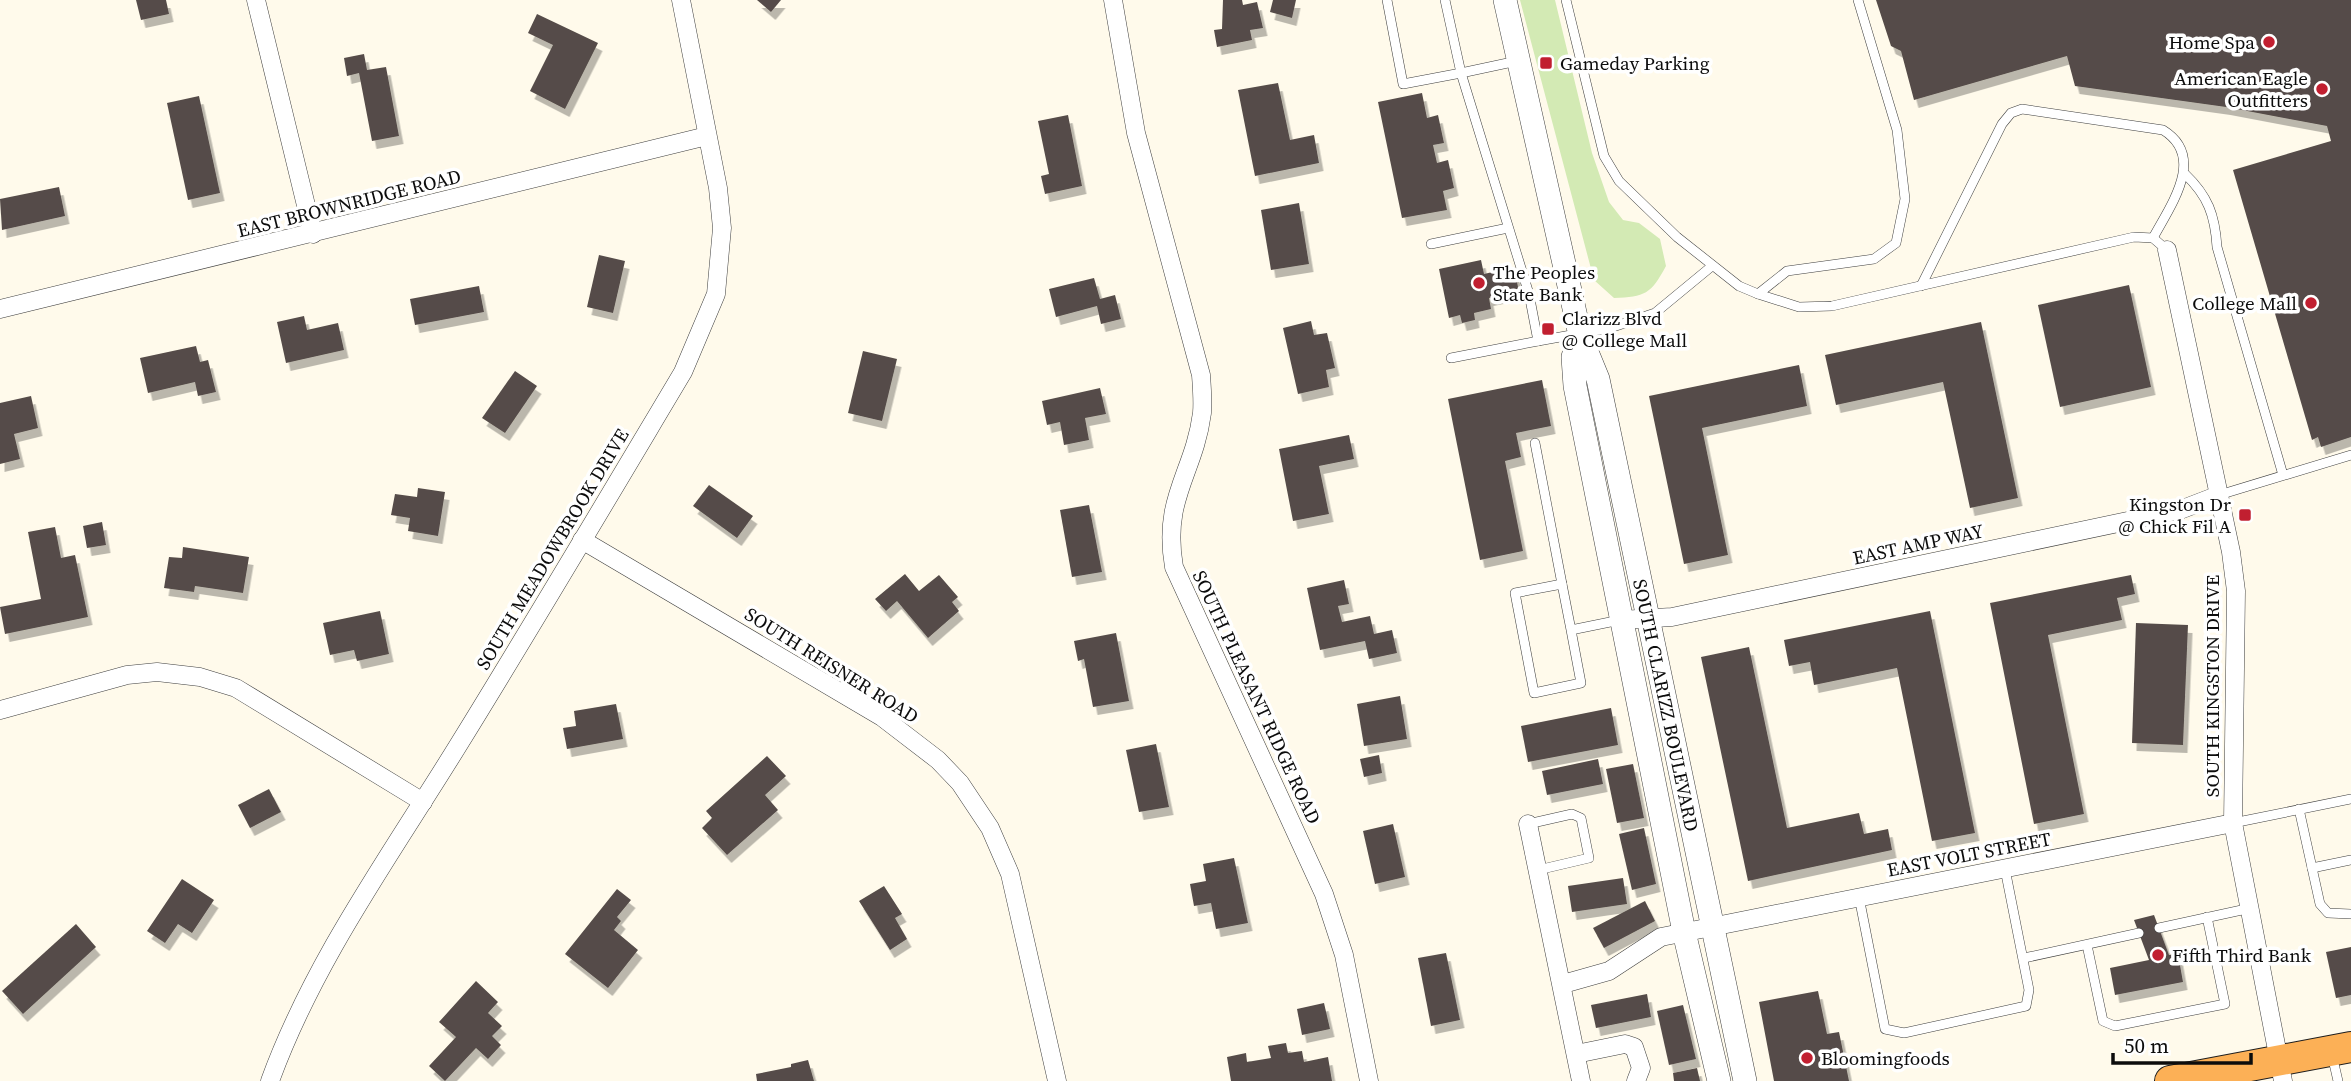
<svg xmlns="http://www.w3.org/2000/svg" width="2351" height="1081" font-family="'Source Serif 4',serif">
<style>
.green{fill:#d3eab4}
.building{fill:#554c48;filter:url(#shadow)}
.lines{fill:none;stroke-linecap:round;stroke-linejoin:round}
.service-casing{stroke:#3f3f3f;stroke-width:10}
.minor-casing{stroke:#3f3f3f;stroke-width:19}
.tertiary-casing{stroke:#3f3f3f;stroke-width:24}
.trunk-casing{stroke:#1d1d1d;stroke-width:32}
.service{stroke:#fff;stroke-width:9}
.minor{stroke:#fff;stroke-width:18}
.tertiary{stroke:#fff;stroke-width:23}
.trunk{stroke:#fcb056;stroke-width:30}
.poi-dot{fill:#c11f30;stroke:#fff;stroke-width:2.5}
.labels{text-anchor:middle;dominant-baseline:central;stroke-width:7;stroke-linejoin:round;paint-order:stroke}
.poi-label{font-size:19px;fill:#0c0c0c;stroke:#fff;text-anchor:start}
.street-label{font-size:19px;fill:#0c0c0c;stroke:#fff}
</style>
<defs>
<filter id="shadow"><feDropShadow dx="4.5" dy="8" stdDeviation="0" flood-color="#0004"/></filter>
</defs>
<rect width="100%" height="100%" fill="#fffaeb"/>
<!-- green -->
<path class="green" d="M 1520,0 L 1555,0 L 1592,153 L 1609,202 L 1623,220 L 1639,223 L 1660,239 L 1666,266 C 1651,294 1645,297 1614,298 L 1594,280 Z"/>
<!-- building -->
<g class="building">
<path d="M 136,0 L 166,0 L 169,14 L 141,20 Z"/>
<path d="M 757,0 L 781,0 L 771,12 Z"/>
<path d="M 1223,0 L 1242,0 L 1243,5 L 1257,2 L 1263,28 L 1250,30 L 1252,40 L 1217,47 L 1214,30 L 1222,29 Z"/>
<path d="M 1273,0 L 1296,0 L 1292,18 L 1270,12 Z"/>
<path d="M 1876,0 L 2351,0 L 2351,437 L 2321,447 L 2318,437 L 2312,440 L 2233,170 L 2331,141 L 2327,126 L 2226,107 L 2075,86 L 2067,56 L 1914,100 L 1901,51 L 1891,46 Z"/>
<path d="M 537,14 L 598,43 L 565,109 L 530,91 L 553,45 L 528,33 Z"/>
<path d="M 364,54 L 367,70 L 386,67 L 399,136 L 372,141 L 359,73 L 347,76 L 344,58 Z"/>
<path d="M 1278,83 L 1290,140 L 1314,135 L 1319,163 L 1255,176 L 1238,90 Z"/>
<path d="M 1422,93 L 1427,118 L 1438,115 L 1444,143 L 1433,145 L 1437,163 L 1448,160 L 1454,188 L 1443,191 L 1447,210 L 1402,218 L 1378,102 Z"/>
<path d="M 199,96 L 220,193 L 188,200 L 167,103 Z"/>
<path d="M 1068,115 L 1082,186 L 1045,194 L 1041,176 L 1049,174 L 1038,121 Z"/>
<path d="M 59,187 L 65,216 L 2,230 L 0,199 Z"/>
<path d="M 1299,203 L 1309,264 L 1271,270 L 1261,210 Z"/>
<path d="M 599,255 L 625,261 L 613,313 L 587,307 Z"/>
<path d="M 1481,260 L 1484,274 L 1514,267 L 1519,292 L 1489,298 L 1491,309 L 1474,313 L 1475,320 L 1462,323 L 1460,315 L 1449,318 L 1439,269 Z"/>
<path d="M 1094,278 L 1100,299 L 1115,295 L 1121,319 L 1101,324 L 1097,306 L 1056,317 L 1049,289 Z"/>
<path d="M 2129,285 L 2151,387 L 2060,407 L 2038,305 Z"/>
<path d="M 479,286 L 484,312 L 415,325 L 410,299 Z"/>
<path d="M 304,316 L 307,330 L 338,323 L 344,350 L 286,363 L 277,322 Z"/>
<path d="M 1311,321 L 1314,335 L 1327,333 L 1335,368 L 1326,370 L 1329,387 L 1298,394 L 1283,328 Z"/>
<path d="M 1981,322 L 2018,498 L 1970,508 L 1943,382 L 1836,405 L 1825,355 Z"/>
<path d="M 196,346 L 200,362 L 208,360 L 216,392 L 198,396 L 195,382 L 148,393 L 140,358 Z"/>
<path d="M 863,351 L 897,359 L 882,421 L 848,413 Z"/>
<path d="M 1799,365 L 1807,406 L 1702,428 L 1728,555 L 1684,564 L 1649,396 Z"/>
<path d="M 515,371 L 537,386 L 505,433 L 482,418 Z"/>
<path d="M 1542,380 L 1551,426 L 1516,433 L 1521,457 L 1505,461 L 1523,551 L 1480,560 L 1448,399 Z"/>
<path d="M 1100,388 L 1106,414 L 1085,418 L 1089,440 L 1064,445 L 1060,422 L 1047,425 L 1042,401 Z"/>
<path d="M 31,396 L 38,428 L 14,434 L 20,459 L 0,464 L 0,403 Z"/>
<path d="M 1349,435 L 1354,459 L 1319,466 L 1329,514 L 1293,521 L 1279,449 Z"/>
<path d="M 709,485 L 753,516 L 737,538 L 693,506 Z"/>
<path d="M 418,488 L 445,492 L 438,536 L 408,531 L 410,518 L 391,515 L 395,494 L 417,497 Z"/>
<path d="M 1089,505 L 1102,572 L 1072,577 L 1060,510 Z"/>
<path d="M 102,522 L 106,545 L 87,548 L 83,526 Z"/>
<path d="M 55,527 L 61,558 L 75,555 L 88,617 L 5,634 L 0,607 L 41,599 L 28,532 Z"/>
<path d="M 183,547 L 249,557 L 243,593 L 195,586 L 194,592 L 164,588 L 169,557 L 182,558 Z"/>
<path d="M 905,574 L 919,591 L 939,575 L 958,597 L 952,602 L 959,611 L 928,638 L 897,601 L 886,611 L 875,599 Z"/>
<path d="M 2131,575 L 2135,594 L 2117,598 L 2122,620 L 2048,635 L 2084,814 L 2034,824 L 1990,603 Z"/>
<path d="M 1344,580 L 1349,604 L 1338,606 L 1342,622 L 1370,616 L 1374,634 L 1392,630 L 1397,653 L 1369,659 L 1365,641 L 1320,650 L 1307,588 Z"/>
<path d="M 380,611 L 389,654 L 357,661 L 354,650 L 330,655 L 323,623 Z"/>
<path d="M 1930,611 L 1975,833 L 1932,841 L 1897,668 L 1814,685 L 1810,662 L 1789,666 L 1784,640 Z"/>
<path d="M 2136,623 L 2188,625 L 2183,745 L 2132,743 Z"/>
<path d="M 1116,633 L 1129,701 L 1093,707 L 1084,659 L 1078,661 L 1074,641 Z"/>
<path d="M 1749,647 L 1787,828 L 1859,813 L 1864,834 L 1888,829 L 1892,850 L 1748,881 L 1701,657 Z"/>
<path d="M 1400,696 L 1407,739 L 1364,746 L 1357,704 Z"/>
<path d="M 616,704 L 623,739 L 567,749 L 563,728 L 576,726 L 574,711 Z"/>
<path d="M 1611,708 L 1618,745 L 1528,762 L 1521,726 Z"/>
<path d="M 1156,744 L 1169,807 L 1139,812 L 1126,750 Z"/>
<path d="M 1379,755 L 1382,773 L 1364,777 L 1360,759 Z"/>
<path d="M 767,756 L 786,776 L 765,795 L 778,810 L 727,855 L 702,828 L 712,818 L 706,811 Z"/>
<path d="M 1598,759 L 1603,784 L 1547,795 L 1542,771 Z"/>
<path d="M 1633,764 L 1644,818 L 1617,823 L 1606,769 Z"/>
<path d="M 269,789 L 281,812 L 250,828 L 238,805 Z"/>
<path d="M 1393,824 L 1405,877 L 1375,884 L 1363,831 Z"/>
<path d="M 1644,828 L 1656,884 L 1632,890 L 1619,834 Z"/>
<path d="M 1234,858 L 1248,923 L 1216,929 L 1211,903 L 1194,906 L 1190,884 L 1206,881 L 1203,864 Z"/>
<path d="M 1623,878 L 1627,904 L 1572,912 L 1568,886 Z"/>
<path d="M 182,879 L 214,900 L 192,933 L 178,924 L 165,943 L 147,931 Z"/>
<path d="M 884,886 L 902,914 L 895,918 L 907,939 L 890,950 L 859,901 Z"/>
<path d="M 617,889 L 631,900 L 617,917 L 621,921 L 614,930 L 638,950 L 608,988 L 565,954 Z"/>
<path d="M 1645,901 L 1655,921 L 1604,948 L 1593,928 Z"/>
<path d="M 2154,915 L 2169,955 L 2178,954 L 2183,982 L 2115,995 L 2110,968 L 2149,960 L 2134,920 Z"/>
<path d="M 76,924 L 96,947 L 23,1014 L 2,991 Z"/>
<path d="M 2351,947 L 2351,995 L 2336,998 L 2326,952 Z"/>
<path d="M 1446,953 L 1460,1020 L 1431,1026 L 1418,958 Z"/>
<path d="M 476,981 L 498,1002 L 488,1013 L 502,1026 L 492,1036 L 501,1045 L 488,1059 L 476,1048 L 445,1081 L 429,1066 L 456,1037 L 439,1022 Z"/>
<path d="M 1818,991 L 1827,1034 L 1839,1032 L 1849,1081 L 1774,1081 L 1759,1002 Z"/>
<path d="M 1647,994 L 1651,1017 L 1596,1028 L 1591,1005 Z"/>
<path d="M 1324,1003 L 1330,1029 L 1302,1035 L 1297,1009 Z"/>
<path d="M 1683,1005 L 1696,1059 L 1669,1065 L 1657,1011 Z"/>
<path d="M 1286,1043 L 1288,1053 L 1302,1051 L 1304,1062 L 1328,1057 L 1332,1081 L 1231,1081 L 1227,1057 L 1246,1053 L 1247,1062 L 1271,1058 L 1268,1046 Z"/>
<path d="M 808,1060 L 814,1081 L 757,1081 L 756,1074 L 791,1067 L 791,1064 Z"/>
<path d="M 1697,1068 L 1700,1081 L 1674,1081 L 1673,1073 Z"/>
</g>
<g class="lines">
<defs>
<g id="service">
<path d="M 1387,0 L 1403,84 L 1461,73 L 1445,0"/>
<path d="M 1566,0 L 1604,156 L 1619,181 L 1677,237 L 1739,286 L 1758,294 L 1799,307 L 1832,306 L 2134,237 L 2153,238 L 2167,250"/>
<path d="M 1517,61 L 1461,73 L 1529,294 L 1538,341 L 1610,328 L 1655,313 L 1712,266"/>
<path d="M 2185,174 C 2208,196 2215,215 2217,247 L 2283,475"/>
<path d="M 1431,244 L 1508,228"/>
<path d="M 1921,286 L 2002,124 L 2011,113 L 2022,109 L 2163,130 C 2207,157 2170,206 2153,238"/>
<path d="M 1758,294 L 1787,271 L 1874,259 L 1896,243 L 1905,199 L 1897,130 L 1858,0"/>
<path d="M 1451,358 L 1538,341"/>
<path d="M 1535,443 L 1562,584"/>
<path d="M 2219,495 L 2351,455"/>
<path d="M 1571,630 L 1562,584 L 1515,593 L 1534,693 L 1581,683 L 1571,630 L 1620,620"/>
<path d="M 2299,809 L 2320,904 L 2328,913 L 2351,914"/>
<path d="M 2233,823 L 2351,799"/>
<path d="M 1528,824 L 1572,814 L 1581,818 L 1589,858 L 1538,870"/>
<path d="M 2312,868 L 2351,860"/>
<path d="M 1859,897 L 1885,1029 L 1904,1033 L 2026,1006 L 2029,990 L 2005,869"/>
<path d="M 2159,928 L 2251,908"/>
<path d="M 2087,945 L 2103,1021 L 2115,1026 L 2225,1004 L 2207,917"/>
<path d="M 2024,958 L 2139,933"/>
<path d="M 2332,1055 L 2338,1081"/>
</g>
<g id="minor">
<path d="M 256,0 L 313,234"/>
<path d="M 1113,0 L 1136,133 L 1201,375 C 1202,388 1203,401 1202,413 C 1194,474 1162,497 1174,567 L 1324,894 L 1344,955 L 1369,1081"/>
<path d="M 2167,250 L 2231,552 L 2236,591 L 2233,823 L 2283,1081"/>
<path d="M 0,309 L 707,136"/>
<path d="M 582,540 L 882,717 L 938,760 L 960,783 L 990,828 L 1010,874 L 1057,1081"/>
<path d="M 1621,620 L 1672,617 L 2180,510 L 2219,495"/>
<path d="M 0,710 L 127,675 L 157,672 L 200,677 L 236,688 L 423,802"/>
<path d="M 1528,824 L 1581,1081"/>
<path d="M 1563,984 L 1609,971 L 1661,937 L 2233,823"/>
<path d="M 1576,1054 L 1625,1044 L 1634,1047 L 1641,1068 L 1636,1081"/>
<path d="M 270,1081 C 314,960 392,853 459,744 C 535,621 609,496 683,372 L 716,294 L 722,228 L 718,188 L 681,0"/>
</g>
<g id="tertiary">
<path id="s1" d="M 1505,0 L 1580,335 L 1598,379 L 1745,1081"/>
<path d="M 1580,335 L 1573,357 L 1575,386 L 1684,932 L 1719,1081"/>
</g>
<path id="trunk" d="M 2170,1081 L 2351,1047"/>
</defs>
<!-- service casing -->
<use href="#service" class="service-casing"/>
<!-- minor casing -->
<use href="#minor" class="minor-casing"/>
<!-- tertiary casing -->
<use href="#tertiary" class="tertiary-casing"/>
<!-- trunk casing -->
<use href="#trunk" class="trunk-casing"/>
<!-- service -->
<use href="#service" class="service"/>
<!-- minor -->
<use href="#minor" class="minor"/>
<!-- tertiary -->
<use href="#tertiary" class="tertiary"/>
<!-- trunk -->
<use href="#trunk" class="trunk"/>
</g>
<!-- markers -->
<g class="poi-dot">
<circle cx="2269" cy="42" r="7"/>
<rect x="1539" y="56" width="14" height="14" rx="3.5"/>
<circle cx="2322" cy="89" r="7"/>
<circle cx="1479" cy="283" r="7"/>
<circle cx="2311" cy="303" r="7"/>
<rect x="1541" y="322" width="14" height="14" rx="3.5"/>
<rect x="2238" y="508" width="14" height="14" rx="3.5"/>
<circle cx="2158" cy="955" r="7"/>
<circle cx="1807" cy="1058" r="7"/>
</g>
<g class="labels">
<!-- poi labels -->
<g class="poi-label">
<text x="2255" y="42" text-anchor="end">Home Spa</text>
<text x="1560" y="63">Gameday Parking</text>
<text x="2308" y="78" text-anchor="end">American Eagle<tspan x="2308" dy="22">Outfitters</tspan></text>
<text x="1493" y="272">The Peoples<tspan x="1493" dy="22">State Bank</tspan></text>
<text x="2297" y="303" text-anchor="end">College Mall</text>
<text x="1562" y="318">Clarizz Blvd<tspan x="1562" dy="22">@ College Mall</tspan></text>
<text x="2231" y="504" text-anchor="end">Kingston Dr<tspan x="2231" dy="22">@ Chick Fil A</tspan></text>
<text x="2172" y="955">Fifth Third Bank</text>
<text x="1821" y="1058">Bloomingfoods</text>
</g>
<!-- street labels -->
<g class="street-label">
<text transform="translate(349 203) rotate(-14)">EAST BROWNRIDGE ROAD</text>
<text transform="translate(1918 544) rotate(-12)">EAST AMP WAY</text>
<text transform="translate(552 549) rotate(-59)">SOUTH MEADOWBROOK DRIVE</text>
<text transform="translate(832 665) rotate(32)">SOUTH REISNER ROAD</text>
<text transform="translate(2212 686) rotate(-90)">SOUTH KINGSTON DRIVE</text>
<text transform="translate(1257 697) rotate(65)">SOUTH PLEASANT RIDGE ROAD</text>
<text stroke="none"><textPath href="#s1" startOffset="724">SOUTH CLARIZZ BOULEVARD</textPath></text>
<text transform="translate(1969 854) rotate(-11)">EAST VOLT STREET</text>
</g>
</g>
<!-- scale -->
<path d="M2113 1053v10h138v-10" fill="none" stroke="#0c0c0c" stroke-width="3.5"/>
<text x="2124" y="1053" font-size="21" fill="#0c0c0c" stroke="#ffffff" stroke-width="5" paint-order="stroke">50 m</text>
</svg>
